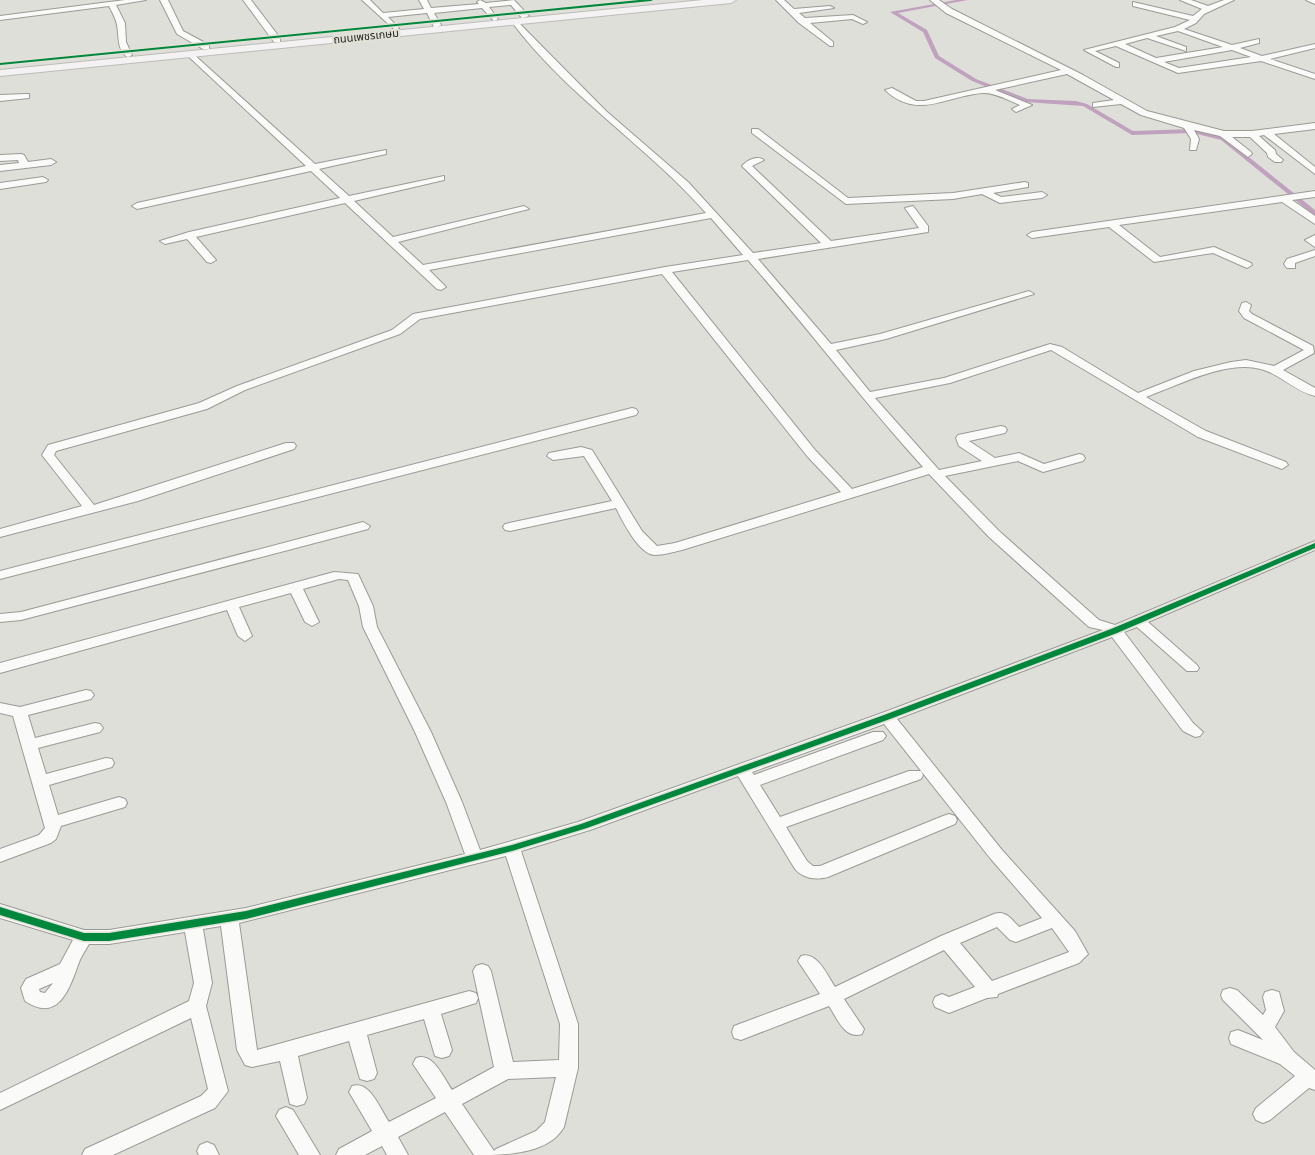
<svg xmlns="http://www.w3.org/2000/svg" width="1315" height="1155" font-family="'PT Sans','Noto Sans Thai',sans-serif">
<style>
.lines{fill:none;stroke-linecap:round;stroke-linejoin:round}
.canal{fill:#c0a2bf;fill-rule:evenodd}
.minor-casing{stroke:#9a9a96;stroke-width:2}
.major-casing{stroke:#bcbcb8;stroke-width:2}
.minor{fill:#fafaf9;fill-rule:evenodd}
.major{fill:#f5f2f4;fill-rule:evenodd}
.cycleway-casing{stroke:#e2e1d7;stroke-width:3}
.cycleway{fill:#00873e;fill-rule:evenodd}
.labels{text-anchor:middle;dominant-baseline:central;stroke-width:4.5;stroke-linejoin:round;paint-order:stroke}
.far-street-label{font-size:11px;fill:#242420;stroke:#e2e1d7}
</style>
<rect width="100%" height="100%" fill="#dfdfda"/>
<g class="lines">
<!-- canal -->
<path class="canal" d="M 956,0 L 968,0 L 898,13 L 927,30 L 939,56 L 976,79 L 1028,99 L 1076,101 L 1087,104 L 1133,131 L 1193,129 L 1225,138 L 1315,210 L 1315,216 L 1221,140 L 1193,133 L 1132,135 L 1083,106 L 1025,102 L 972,81 L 935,58 L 923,32 L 890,12 Z"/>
<defs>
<g id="minor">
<path d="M 125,0 L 146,0 L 116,5 L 125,23 L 126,42 L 132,55 L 128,57 C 117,52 119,35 117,25 C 116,19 112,12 109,6 L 0,20 L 0,16 Z"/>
<path d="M 160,0 L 168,0 L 183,31 L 209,45 L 209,49 L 203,49 L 177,34 Z"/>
<path d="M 243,0 L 251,0 L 280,38 L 280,42 L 274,42 Z"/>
<path d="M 362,0 L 370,0 L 383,13 L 424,9 L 419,0 L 427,0 L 431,8 L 479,4 L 477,2 L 480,0 L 486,3 L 514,0 L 529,16 L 522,18 L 511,5 L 489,7 L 498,19 L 494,21 L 482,8 L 434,13 L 441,25 L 437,27 L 434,27 L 427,13 L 388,17 L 399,28 L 395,30 Z"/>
<path d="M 776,0 L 784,0 L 794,9 L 830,6 L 834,8 L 799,13 L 805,18 L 853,15 L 867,22 L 863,24 L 852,19 L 810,23 L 833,42 L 833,46 L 830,46 L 799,23 Z"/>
<path d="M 930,0 L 939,0 L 952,9 L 1083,75 L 1147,111 L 1224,131 L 1252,131 L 1315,123 L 1315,129 L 1274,134 L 1315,167 L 1315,174 L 1264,135 L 1259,136 L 1275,150 L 1276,154 L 1283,160 L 1281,162 L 1275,162 L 1268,157 L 1267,153 L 1250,137 L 1232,137 L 1251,152 L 1252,154 L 1248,157 L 1220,136 L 1194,130 L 1199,139 L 1196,150 L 1190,150 L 1191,139 L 1184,128 L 1141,115 L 1121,104 L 1093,107 L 1093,103 L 1114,100 L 1067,74 L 995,90 L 1032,105 L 1016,112 L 1012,109 L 1020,105 C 1010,101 994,92 983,93 C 947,95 918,121 885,90 L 892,88 L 916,101 L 924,101 L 1061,70 L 946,13 Z"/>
<path d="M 1180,0 L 1191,0 L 1208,6 L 1224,0 L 1234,0 L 1204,14 L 1196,23 L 1184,29 L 1232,45 L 1259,39 L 1259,43 L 1240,48 L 1262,56 L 1315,44 L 1315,48 L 1270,59 L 1315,74 L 1315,79 L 1261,61 L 1178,73 L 1116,46 L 1095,51 L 1119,63 L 1119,67 L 1116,67 L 1084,50 L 1175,27 L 1190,20 L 1133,6 L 1133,2 L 1193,16 L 1202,9 ZM 1178,31 L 1223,47 L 1156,58 L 1125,44 L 1147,38 L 1186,51 L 1186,47 L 1156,36 ZM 1232,50 L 1251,57 L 1179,68 L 1164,62 Z"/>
<path d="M 1306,0 L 1315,0 L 1315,4 Z"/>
<path d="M 515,19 L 606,111 L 688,182 L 753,253 L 821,243 L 744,168 L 742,166 C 747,160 757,155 764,160 L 752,166 L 831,241 L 919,228 L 905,208 L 913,206 L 928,226 L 928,232 L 758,259 L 831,344 L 880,334 L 1029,291 L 1034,294 L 886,339 L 836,350 L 870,392 L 944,378 L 1050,344 L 1062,347 L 1138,393 L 1194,371 L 1231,362 L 1246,360 L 1274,366 L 1304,350 L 1244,318 L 1239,311 L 1242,303 L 1246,302 L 1251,305 L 1249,311 L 1252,314 L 1313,346 L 1314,353 L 1283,370 L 1315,388 L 1315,396 C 1297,392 1282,376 1264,370 C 1229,358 1179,385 1146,397 L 1206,431 L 1286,462 L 1288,465 L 1282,469 L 1198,437 L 1051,350 L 950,383 L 875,398 L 939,470 L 982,461 L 959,446 L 956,438 L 958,435 L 1001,426 L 1005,427 L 1007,430 L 1005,433 L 969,441 L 995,458 L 1019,453 L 1044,464 L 1079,454 L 1083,455 L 1085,458 L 1083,461 L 1043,472 L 1018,461 L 945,476 L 999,531 L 1099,620 L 1115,625 L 1315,541 L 1315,550 L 1148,622 L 1197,665 L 1199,668 L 1197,671 L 1187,671 L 1137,627 L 1124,632 L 1193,723 L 1203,732 L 1200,736 L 1195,737 L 1183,731 L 1112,637 L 897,719 L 1002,850 L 1075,931 L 1088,954 L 1079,963 L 998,994 L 997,997 L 987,998 L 949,1013 L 935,1007 L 933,1002 L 935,997 L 942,994 L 949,997 L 975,987 L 944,950 L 844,999 L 864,1029 L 862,1034 C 845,1040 837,1018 829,1006 L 741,1040 L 734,1038 L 732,1032 L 734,1026 L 820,994 L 798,961 L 801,956 C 817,951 827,975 835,987 L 941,936 L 994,914 C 1006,910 1011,919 1019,927 L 1042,918 L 990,858 L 884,724 L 752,772 L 754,775 L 873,732 L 883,732 L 886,736 L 883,740 L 760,785 L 780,817 L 909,771 L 921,771 L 923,775 L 921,779 L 786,827 L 807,861 L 813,866 L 820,866 L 943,816 L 949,814 L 955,816 L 957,820 L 955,824 L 828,877 C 816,880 804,879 795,869 L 738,776 L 590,830 L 521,851 L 578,1024 L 578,1068 L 564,1127 C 548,1155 504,1155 474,1155 L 445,1112 L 398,1137 L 408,1155 L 387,1155 L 382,1146 L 365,1155 L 336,1155 L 339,1149 L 372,1131 L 349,1092 L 352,1086 C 370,1080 380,1109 389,1122 L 436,1098 L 413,1064 L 416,1058 C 433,1052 443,1077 452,1090 L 494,1067 L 473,971 L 476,966 L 482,964 L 488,966 L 491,971 L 513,1062 L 559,1060 L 560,1024 L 506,856 L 239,923 L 257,1050 L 469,991 L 476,993 L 478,998 L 476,1003 L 441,1014 L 452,1050 L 449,1056 L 442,1058 L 435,1056 L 424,1019 L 367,1035 L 377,1073 L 374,1079 L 367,1081 L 360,1079 L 349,1041 L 298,1056 L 307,1098 L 304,1104 L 297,1106 L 290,1104 L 280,1061 L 252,1067 L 245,1065 L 237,1050 L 221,926 L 203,929 L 212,983 L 206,1006 L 228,1091 L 215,1108 L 113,1155 L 82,1155 L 85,1149 L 201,1096 L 208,1089 L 191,1018 L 0,1110 L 0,1093 L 189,1001 L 194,983 L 185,932 L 109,944 L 89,944 C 85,951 80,958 78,965 C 69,990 58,1023 25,1001 L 21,988 L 26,979 L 60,964 L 73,940 L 0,918 L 0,904 L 84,930 L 109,930 L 246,908 L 465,854 L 446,802 L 415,732 L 363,627 L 359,606 L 348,580 L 339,579 L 303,589 L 319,622 L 312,626 L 305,622 L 291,593 L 239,607 L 252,636 L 245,641 L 238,636 L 227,610 L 0,673 L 0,663 L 334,572 L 358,574 L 373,606 L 377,627 L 431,732 L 462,802 L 480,850 L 578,822 L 882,713 L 1103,630 L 1089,627 L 989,537 L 929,474 L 682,550 C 673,552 663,555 655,555 C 639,555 622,520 616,508 L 510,531 L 505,530 L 503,527 L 505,524 L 612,501 L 584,456 L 553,460 L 547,456 L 549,453 L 581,447 L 592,450 L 642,531 L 657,546 L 675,543 L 841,492 L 807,456 L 662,274 L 420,319 L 400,334 L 245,390 L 207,409 L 56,451 L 54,455 L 94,505 L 286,443 L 294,443 L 296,446 L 294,449 L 138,501 L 0,537 L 0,529 L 82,506 L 42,455 L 48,445 L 199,403 L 237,386 L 392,330 L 413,314 L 665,267 L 743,255 L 711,218 L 429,270 L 446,287 L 441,290 L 437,289 L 345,203 L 196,237 L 216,260 L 211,263 L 207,262 L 187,239 L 165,244 L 160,241 L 189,232 L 340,198 L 311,171 L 137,209 L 132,206 L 137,203 L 306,166 L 188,56 L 188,52 L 191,52 L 315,164 L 386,150 L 386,154 L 319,169 L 349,196 L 444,176 L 444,180 L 354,201 L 393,237 L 524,206 L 529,209 L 398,242 L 423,265 L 706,213 C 646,145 566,95 511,21 ZM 748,260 C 808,328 862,400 923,467 L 852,489 L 815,450 L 672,272 ZM 997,927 L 1010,940 L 1016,942 L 1052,928 L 1069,952 L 992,981 L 960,943 ZM 53,983 L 45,993 L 40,992 L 39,989 ZM 556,1077 L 545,1122 L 536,1131 L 496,1149 L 494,1151 L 462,1104 L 508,1079 Z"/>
<path d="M 26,94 L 29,94 L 29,98 L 0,101 L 0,95 Z"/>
<path d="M 752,129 L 758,129 L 848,198 L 953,193 L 1025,182 L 1028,183 L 1028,187 L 993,193 L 1001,197 L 1042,192 L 1047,195 L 1042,198 L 1000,203 L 982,194 L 953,199 L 846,204 L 752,133 Z"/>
<path d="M 21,154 L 24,155 L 28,162 L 51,159 L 56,162 L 51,165 L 0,171 L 0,165 L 19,163 L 18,160 L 0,161 L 0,155 Z"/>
<path d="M 43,177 L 48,180 L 46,182 L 0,189 L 0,183 Z"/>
<path d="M 1315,191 L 1315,197 L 1292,200 L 1315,216 L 1315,224 L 1282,202 L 1119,225 L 1160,257 L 1214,247 L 1251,263 L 1252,265 L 1247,268 L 1213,253 L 1154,262 L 1109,227 L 1032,238 L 1027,235 L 1032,232 Z"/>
<path d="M 1315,235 L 1315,247 L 1305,240 Z"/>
<path d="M 1315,250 L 1315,256 L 1295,263 L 1295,268 L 1287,268 L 1284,264 L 1287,259 Z"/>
<path d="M 632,408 L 636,409 L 638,412 L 636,415 L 0,579 L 0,571 Z"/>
<path d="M 363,522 L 370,526 L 368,529 L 21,620 L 0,622 L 0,614 L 21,612 Z"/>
<path d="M 86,690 L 91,691 L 94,695 L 91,699 L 28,715 L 35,738 L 95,723 L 100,724 L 103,728 L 100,732 L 38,748 L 46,774 L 106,758 L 112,759 L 114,763 L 112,767 L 49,785 L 58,815 L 119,797 L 125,799 L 127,803 L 125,807 L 61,826 L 56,839 L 51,843 L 0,862 L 0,849 L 39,835 L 45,828 L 13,716 L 0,713 L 0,703 L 20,707 Z"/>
<path d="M 1230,988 L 1237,990 L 1263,1015 L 1266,1010 L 1263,997 L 1265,992 L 1272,990 L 1279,992 L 1284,1011 L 1275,1027 L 1294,1052 L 1315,1070 L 1315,1090 L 1309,1088 L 1270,1120 L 1263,1123 L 1256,1120 L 1253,1114 L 1256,1108 L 1295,1076 L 1280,1064 L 1231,1044 L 1229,1038 L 1231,1032 L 1238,1030 L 1263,1040 L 1223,1000 L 1221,995 L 1223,990 Z"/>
<path d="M 286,1107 L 293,1110 L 320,1155 L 299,1155 L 276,1116 L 279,1110 Z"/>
<path d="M 207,1142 L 214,1145 L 219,1155 L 199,1155 L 197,1151 L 200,1145 Z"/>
</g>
<path id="major" d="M 703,0 L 736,0 L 731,3 L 0,76 L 0,70 Z"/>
</defs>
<!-- minor casing -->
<use href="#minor" class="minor-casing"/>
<!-- major casing -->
<use href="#major" class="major-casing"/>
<!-- minor -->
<use href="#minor" class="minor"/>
<!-- major -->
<use href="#major" class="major"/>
<defs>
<g id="cycleway">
<path d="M 639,0 L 653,0 L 651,1 L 0,65 L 0,63 Z"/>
<path d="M 1315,543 L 1315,548 L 1117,633 L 890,719 L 587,828 L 512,851 L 246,919 L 109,941 L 84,941 L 0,915 L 0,907 L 84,933 L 109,933 L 246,911 L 512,845 L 581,824 L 884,715 L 1111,629 Z"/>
</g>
</defs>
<!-- cycleway casing -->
<use href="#cycleway" class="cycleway-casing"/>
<!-- cycleway -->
<use href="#cycleway" class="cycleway"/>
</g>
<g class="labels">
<!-- far-street labels -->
<g class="far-street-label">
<text transform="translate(366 36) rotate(-6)">ถนนเพชรเกษม</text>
</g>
</g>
</svg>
